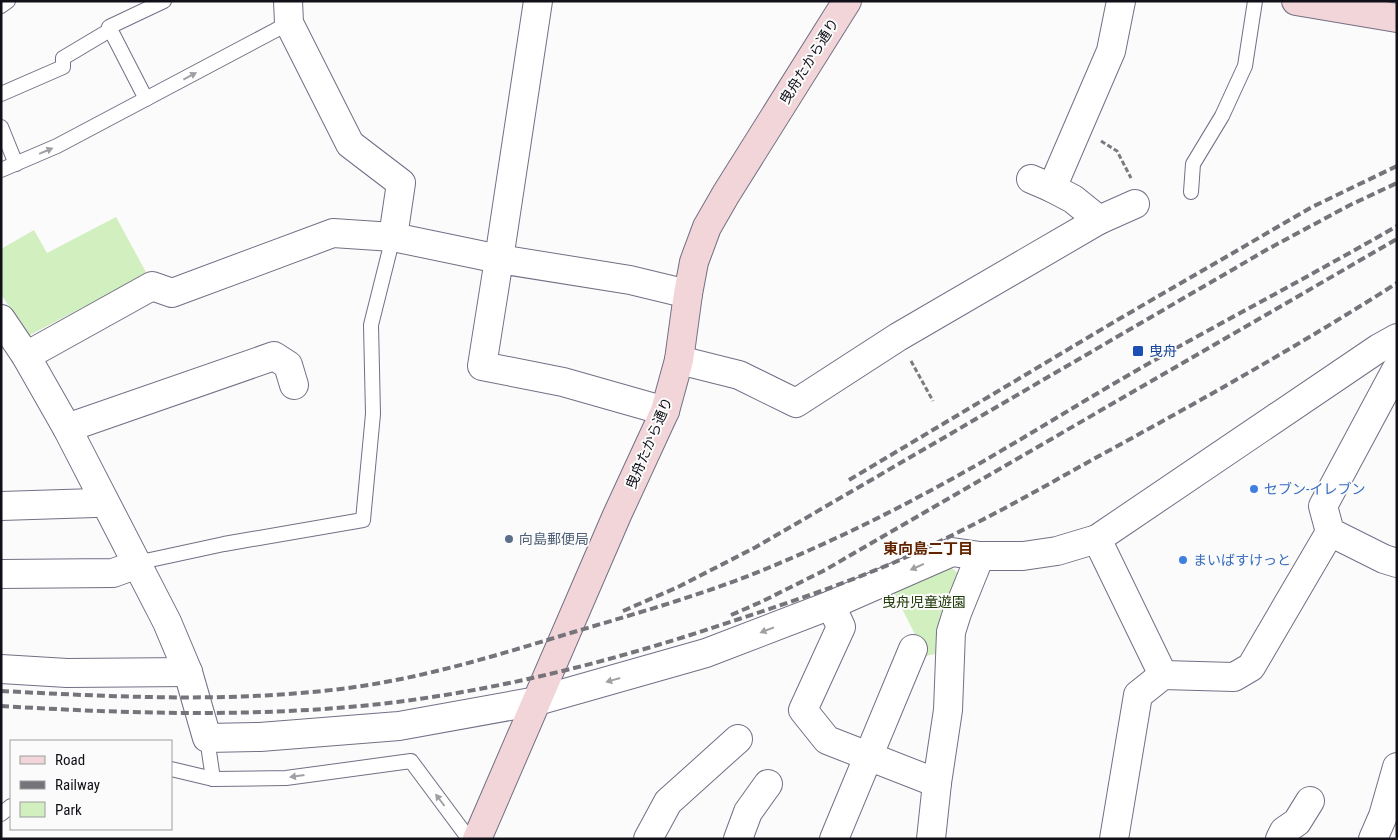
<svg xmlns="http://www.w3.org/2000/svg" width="1398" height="840" font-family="'Roboto Condensed','Noto Sans JP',sans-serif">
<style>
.green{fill:#d2f0bf}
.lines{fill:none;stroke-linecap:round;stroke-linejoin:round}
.lane-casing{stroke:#736f85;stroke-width:16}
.street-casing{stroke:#736f85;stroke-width:30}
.secondary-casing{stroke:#736f85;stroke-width:30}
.path{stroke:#7b7a7f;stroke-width:3;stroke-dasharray:5 2.5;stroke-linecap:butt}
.lane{stroke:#fff;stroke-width:14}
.street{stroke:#fff;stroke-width:28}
.secondary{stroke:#f1d5d8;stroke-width:28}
.rail{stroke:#76747a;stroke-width:4;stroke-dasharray:8 4;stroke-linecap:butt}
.oneway{fill:#a09fa3}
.transit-dot{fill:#1a4fb4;stroke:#fbfbfb;stroke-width:2}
.shop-dot{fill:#3f7fe0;stroke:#fbfbfb;stroke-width:2}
.service-dot{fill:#5c6f8a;stroke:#fbfbfb;stroke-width:2}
.labels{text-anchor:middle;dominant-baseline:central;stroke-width:4;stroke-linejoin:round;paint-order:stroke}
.street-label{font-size:14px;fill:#110f18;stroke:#fbfbfb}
.transit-label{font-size:14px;fill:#164399;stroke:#fbfbfb;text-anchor:start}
.shop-label{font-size:14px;fill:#366cbe;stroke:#fbfbfb;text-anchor:start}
.service-label{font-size:14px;fill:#4e5e75;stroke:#fbfbfb;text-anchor:start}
.park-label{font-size:14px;fill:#203a09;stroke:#fbfbfb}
.neighbourhood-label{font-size:15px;font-weight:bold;fill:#622400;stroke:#fbfbfb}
</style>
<rect width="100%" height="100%" fill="#fbfbfb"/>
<!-- green -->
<g class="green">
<path d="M 116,217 L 147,274 L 28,336 L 1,294 L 1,249 L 34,230 L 47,253 Z"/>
<path d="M 949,566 L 963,577 L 940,653 L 926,656 L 893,591 Z"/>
</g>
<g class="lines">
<defs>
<g id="lane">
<path d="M 1,6 L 8,1"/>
<path d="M 1,94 L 63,67 L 63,58 L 110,30"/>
<path d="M 146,99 L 109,27 L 164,1"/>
<path d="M 1,127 L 16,164"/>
<path d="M 1,170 L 57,146 L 289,23"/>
<path d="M 1191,192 L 1193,164 L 1222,116 L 1245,66 L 1255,1"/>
<path d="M 138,564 L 150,560 L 224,544 L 363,520 L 373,414 L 371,325 L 393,237"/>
<path d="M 207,738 L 213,779"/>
<path d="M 171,769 L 213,779 L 286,778 L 411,761 L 469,839"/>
<path d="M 1,814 L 11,806"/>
</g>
<g id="street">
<path d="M 288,1 L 289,23 L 350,144 L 401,183 L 393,237"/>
<path d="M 1031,179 L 1052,188 L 1111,51 L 1121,1"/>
<path d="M 1052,188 L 1073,199 L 1099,220"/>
<path d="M 1,319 L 26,356 L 67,428 L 167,622 L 188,672 L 207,738 L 260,737 L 399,726 L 537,701 L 706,653 L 831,605 L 952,552 L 980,556"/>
<path d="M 26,356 L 152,286 L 172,293 L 333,233 L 393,237 L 499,259 L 538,1"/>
<path d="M 679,360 L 739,375 L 796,403 L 898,337 L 1099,220 L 1135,204"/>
<path d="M 1397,368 L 1323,506 L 1330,532 L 1384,559 L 1397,563"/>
<path d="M 665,411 L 563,382 L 482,366 L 499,259 L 630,280 L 688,294"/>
<path d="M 67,428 L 274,356 L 288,365 L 294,385"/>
<path d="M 1,506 L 95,503 L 103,500"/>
<path d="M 1097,539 L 1163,675"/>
<path d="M 1,574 L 113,573 L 138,564"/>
<path d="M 831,605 L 841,627 L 803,710 L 827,740 L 937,783"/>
<path d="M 1,669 L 67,673 L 188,672"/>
<path d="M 648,839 L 668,802 L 738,739"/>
<path d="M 738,839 L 748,812 L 768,784"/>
<path d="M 834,839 L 913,649"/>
<path d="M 931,839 L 937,783 L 948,710 L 951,632 L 957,613 L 980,556 L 1023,556 L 1057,551 L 1097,539 L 1379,348 L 1397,338"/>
<path d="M 1114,839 L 1138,695 L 1163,675 L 1234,677 L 1251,667 L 1330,532"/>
<path d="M 1280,839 L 1284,831 L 1297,822 L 1310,801"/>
<path d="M 1373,839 L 1383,816 L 1397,767"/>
</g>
<g id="secondary">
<path d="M 1296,1 L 1397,18"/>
<path d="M 477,839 L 617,515 L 665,411 L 679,360 L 688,294 L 694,262 L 707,227 L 726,194 L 847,1"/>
</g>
</defs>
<!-- lane casing -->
<use href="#lane" class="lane-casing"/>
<!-- street casing -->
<use href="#street" class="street-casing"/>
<!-- secondary casing -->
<use href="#secondary" class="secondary-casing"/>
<!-- path -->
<g class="path">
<path d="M 1101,141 L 1117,151 L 1131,178"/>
<path d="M 911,361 L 933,401"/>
</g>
<!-- lane -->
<use href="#lane" class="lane"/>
<!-- street -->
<use href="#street" class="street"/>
<!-- secondary -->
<use href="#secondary" class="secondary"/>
<!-- rail -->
<g class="rail">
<path d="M 849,480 L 1119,319 L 1312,207 L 1397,166"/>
<path d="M 623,611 L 678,587 L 756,547 L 1268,249 L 1350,205 L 1397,183"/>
<path d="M 731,615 L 761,602 L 825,570 L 1397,239"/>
<path d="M 1,691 C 117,697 233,703 348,688 C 423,678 495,656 567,634 C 634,614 703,595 768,568 C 821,546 874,521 924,494 C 1000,454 1072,407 1146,365 C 1229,318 1314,274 1397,226"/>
<path d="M 1,706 C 133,714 266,718 397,702 C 514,687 627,657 739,619 C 791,602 843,584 893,563 C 964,532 1031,494 1099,456 C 1200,401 1300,345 1397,283"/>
</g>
</g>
<!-- one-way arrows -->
<defs><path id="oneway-solid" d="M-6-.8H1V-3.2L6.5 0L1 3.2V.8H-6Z" transform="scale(1.25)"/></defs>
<g class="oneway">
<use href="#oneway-solid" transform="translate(190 76) rotate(-28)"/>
<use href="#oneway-solid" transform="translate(46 151) rotate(-23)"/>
<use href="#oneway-solid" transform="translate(917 567) rotate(156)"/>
<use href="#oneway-solid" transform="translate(767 630) rotate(159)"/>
<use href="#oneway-solid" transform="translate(613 680) rotate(164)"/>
<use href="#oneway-solid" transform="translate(297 776) rotate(172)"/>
<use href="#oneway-solid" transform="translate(440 800) rotate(-127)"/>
</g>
<!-- markers -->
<rect class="transit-dot" x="1132" y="345" width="12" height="12" rx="2.5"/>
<g class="shop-dot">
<circle cx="1254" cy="489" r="5"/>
<circle cx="1183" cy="560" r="5"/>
</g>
<circle class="service-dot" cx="509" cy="539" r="5"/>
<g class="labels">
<!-- street labels -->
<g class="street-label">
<text transform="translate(809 61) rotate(-58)">曳舟たから通り</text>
<text transform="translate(649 443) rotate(-67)">曳舟たから通り</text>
</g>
<!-- transit labels -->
<g class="transit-label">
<text x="1149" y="351">曳舟</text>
</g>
<!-- shop labels -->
<g class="shop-label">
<text x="1264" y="489">セブン-イレブン</text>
<text x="1193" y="560">まいばすけっと</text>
</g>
<!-- service labels -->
<g class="service-label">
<text x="519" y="539">向島郵便局</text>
</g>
<!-- park labels -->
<g class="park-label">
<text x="924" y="602">曳舟児童遊園</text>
</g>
<!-- neighbourhood labels -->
<g class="neighbourhood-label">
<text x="928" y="549">東向島二丁目</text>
</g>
</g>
<!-- border -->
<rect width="1398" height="840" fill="none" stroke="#110f18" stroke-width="5"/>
<!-- legend -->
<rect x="10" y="740" width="162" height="90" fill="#fbfbfb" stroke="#9d9da0"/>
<rect x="20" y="756" width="25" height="8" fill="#f1d5d8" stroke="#9d9da0"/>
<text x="55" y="765" font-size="15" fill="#110f18">Road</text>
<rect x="20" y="781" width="25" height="8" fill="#76747a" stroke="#9d9da0"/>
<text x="55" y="790" font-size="15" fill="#110f18">Railway</text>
<rect x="20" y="802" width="25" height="15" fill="#d2f0bf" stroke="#9d9da0"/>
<text x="55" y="815" font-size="15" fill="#110f18">Park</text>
</svg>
